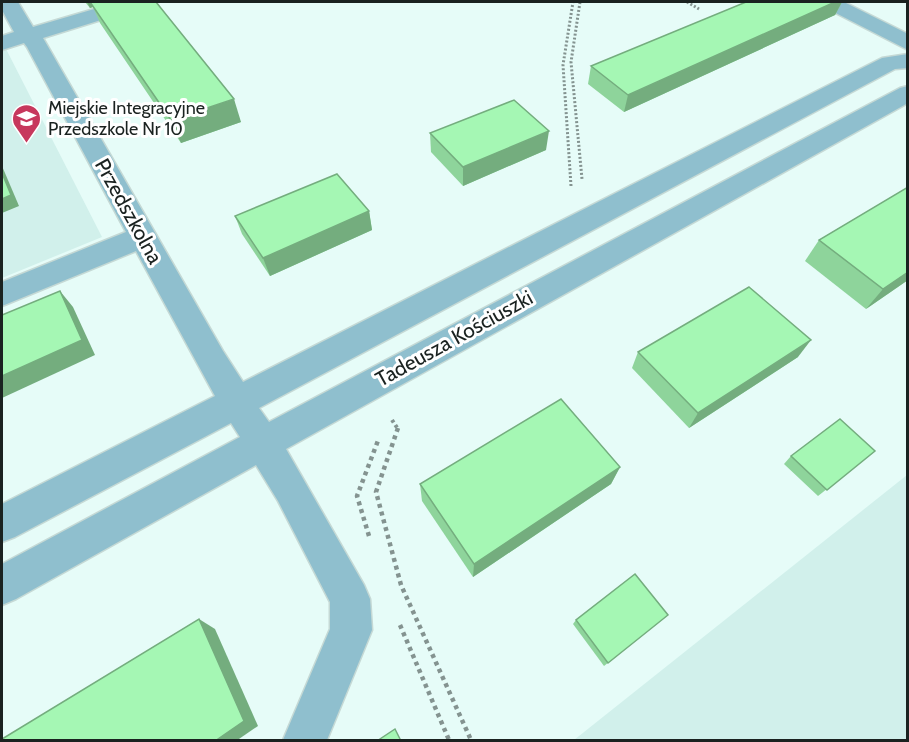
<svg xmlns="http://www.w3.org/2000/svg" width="909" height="742" font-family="Cabin,sans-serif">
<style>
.built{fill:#d1f0eb}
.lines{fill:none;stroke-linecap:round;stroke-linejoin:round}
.minor-casing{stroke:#c5d9d5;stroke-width:3}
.path-far2{stroke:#849390;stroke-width:3;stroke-dasharray:2 2;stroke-linecap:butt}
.path-far1{stroke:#849390;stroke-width:4;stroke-dasharray:3 3;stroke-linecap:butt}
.path{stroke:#849390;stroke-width:4.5;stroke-dasharray:4 4;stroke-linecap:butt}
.minor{fill:#8fbfce;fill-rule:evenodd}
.wall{fill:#8ed49b}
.shaded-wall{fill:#74ad7e}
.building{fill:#a5f7b4;stroke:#74ad7e;stroke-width:1.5}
.labels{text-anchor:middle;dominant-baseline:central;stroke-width:6;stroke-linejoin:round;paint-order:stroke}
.far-poi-label{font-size:18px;fill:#1a2220;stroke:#fff;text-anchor:start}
.street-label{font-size:21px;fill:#1a2220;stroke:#fff}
</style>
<rect width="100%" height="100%" fill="#e6fcf8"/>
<!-- built -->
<g class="built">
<path d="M 5,47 L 102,237 L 2,278 L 2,48 Z"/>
<path d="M 907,475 L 907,740 L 574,740 Z"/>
</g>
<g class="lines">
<defs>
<g id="minor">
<path d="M 2,2 L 18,2 L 33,27 L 118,2 L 149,2 L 146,6 L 43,38 L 223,351 L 243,382 L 882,58 L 908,54 L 908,68 L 895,69 L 259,408 L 269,422 L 900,88 L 908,86 L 908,103 L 286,449 L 364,585 L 370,599 L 372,630 L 327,740 L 283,740 L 330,629 L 330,602 L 278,501 L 256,465 L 16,599 L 2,605 L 2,564 L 240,437 L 231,423 L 15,537 L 2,542 L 2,504 L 215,396 L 136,251 L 2,306 L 2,282 L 126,232 L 27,47 L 24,43 L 2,50 L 2,36 L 14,32 L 2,10 Z"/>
<path d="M 819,2 L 844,2 L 908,34 L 908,50 L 822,6 Z"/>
</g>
</defs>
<!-- minor casing -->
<use href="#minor" class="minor-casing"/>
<!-- path-far2 -->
<g class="path-far2">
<path d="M 580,2 L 571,62 L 582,179"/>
<path d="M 687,2 L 699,9"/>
<path d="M 571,186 L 563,65 L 573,2"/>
</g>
<!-- path-far1 -->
<path class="path-far1" d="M 392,420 L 398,429"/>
<!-- path -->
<g class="path">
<path d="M 398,428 L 376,492 L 401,585 L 471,740"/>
<path d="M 369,536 L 357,496 L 379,438"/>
<path d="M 400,625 L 449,740"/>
</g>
<!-- minor -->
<use href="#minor" class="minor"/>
</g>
<!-- wall -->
<g class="wall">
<path d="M 85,2 L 157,2 L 241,122 L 181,143 L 100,23 L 93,7 L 90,8 Z"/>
<path d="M 746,2 L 842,2 L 835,15 L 624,112 L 588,84 L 591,66 Z"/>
<path d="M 430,133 L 546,150 L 463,186 L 431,152 Z"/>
<path d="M 908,187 L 908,280 L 866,309 L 805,261 L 819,240 Z"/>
<path d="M 369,211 L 372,230 L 270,276 L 242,234 L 235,216 Z"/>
<path d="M 638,352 L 798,357 L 689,428 L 632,368 Z"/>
<path d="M 875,451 L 818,496 L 784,464 L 791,456 Z"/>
<path d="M 620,467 L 611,484 L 473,577 L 422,501 L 420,484 Z"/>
<path d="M 668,615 L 604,666 L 573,624 L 576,620 Z"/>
</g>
<!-- shaded-wall -->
<g class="shaded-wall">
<path d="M 87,2 L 90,2 L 93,7 L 90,8 Z"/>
<path d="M 835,2 L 842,2 L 835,15 L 624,112 L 628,95 Z"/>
<path d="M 234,99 L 241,122 L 181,143 L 171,120 Z"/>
<path d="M 549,131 L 546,150 L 463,186 L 463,167 Z"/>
<path d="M 2,166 L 19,206 L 2,213 Z"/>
<path d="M 369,211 L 372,230 L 270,276 L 263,258 Z"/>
<path d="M 908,272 L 908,280 L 866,309 L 883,289 Z"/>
<path d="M 60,291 L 73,307 L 95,355 L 2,398 L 2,376 Z"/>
<path d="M 811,340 L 798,357 L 689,428 L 698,413 Z"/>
<path d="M 620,467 L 611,484 L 473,577 L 474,564 Z"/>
<path d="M 199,619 L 215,629 L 258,726 L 236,741 L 215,741 Z"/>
</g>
<!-- building -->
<g class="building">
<path d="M 90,2 L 156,2 L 234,99 L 171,120 Z"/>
<path d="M 746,2 L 835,2 L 628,95 L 591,66 Z"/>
<path d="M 514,100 L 549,131 L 463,167 L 430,133 Z"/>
<path d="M 2,173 L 11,195 L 2,199 Z"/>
<path d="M 337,174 L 369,211 L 263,258 L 235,216 Z"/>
<path d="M 908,187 L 908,272 L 883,289 L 819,240 Z"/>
<path d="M 749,287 L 811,340 L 698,413 L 638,352 Z"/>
<path d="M 60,291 L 82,340 L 2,376 L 2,315 Z"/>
<path d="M 561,399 L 620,467 L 474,564 L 420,484 Z"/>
<path d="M 840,419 L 875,451 L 827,490 L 791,456 Z"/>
<path d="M 635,574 L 668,615 L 608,663 L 576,620 Z"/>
<path d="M 199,619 L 244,721 L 215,741 L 2,741 L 2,739 Z"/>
<path d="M 395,729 L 401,741 L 377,741 Z"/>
</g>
<!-- icons -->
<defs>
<symbol id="school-pin" viewBox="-11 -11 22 30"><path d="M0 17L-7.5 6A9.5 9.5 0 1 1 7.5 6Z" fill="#c7385d" stroke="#fff"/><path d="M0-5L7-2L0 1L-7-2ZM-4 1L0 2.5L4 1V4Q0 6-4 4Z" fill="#fff"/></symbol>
</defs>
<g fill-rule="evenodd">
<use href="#school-pin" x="10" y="102" width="33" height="45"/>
</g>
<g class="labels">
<!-- far-poi labels -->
<g class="far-poi-label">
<text x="48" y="108">Miejskie Integracyjne<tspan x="48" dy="21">Przedszkole Nr 10</tspan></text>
</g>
<!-- street labels -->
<g class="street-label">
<text transform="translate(129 211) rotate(61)">Przedszkolna</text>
<text transform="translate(454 338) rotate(-29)">Tadeusza Kościuszki</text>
</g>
</g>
<!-- border -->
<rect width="909" height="742" fill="none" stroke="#1a2220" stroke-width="6"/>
</svg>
